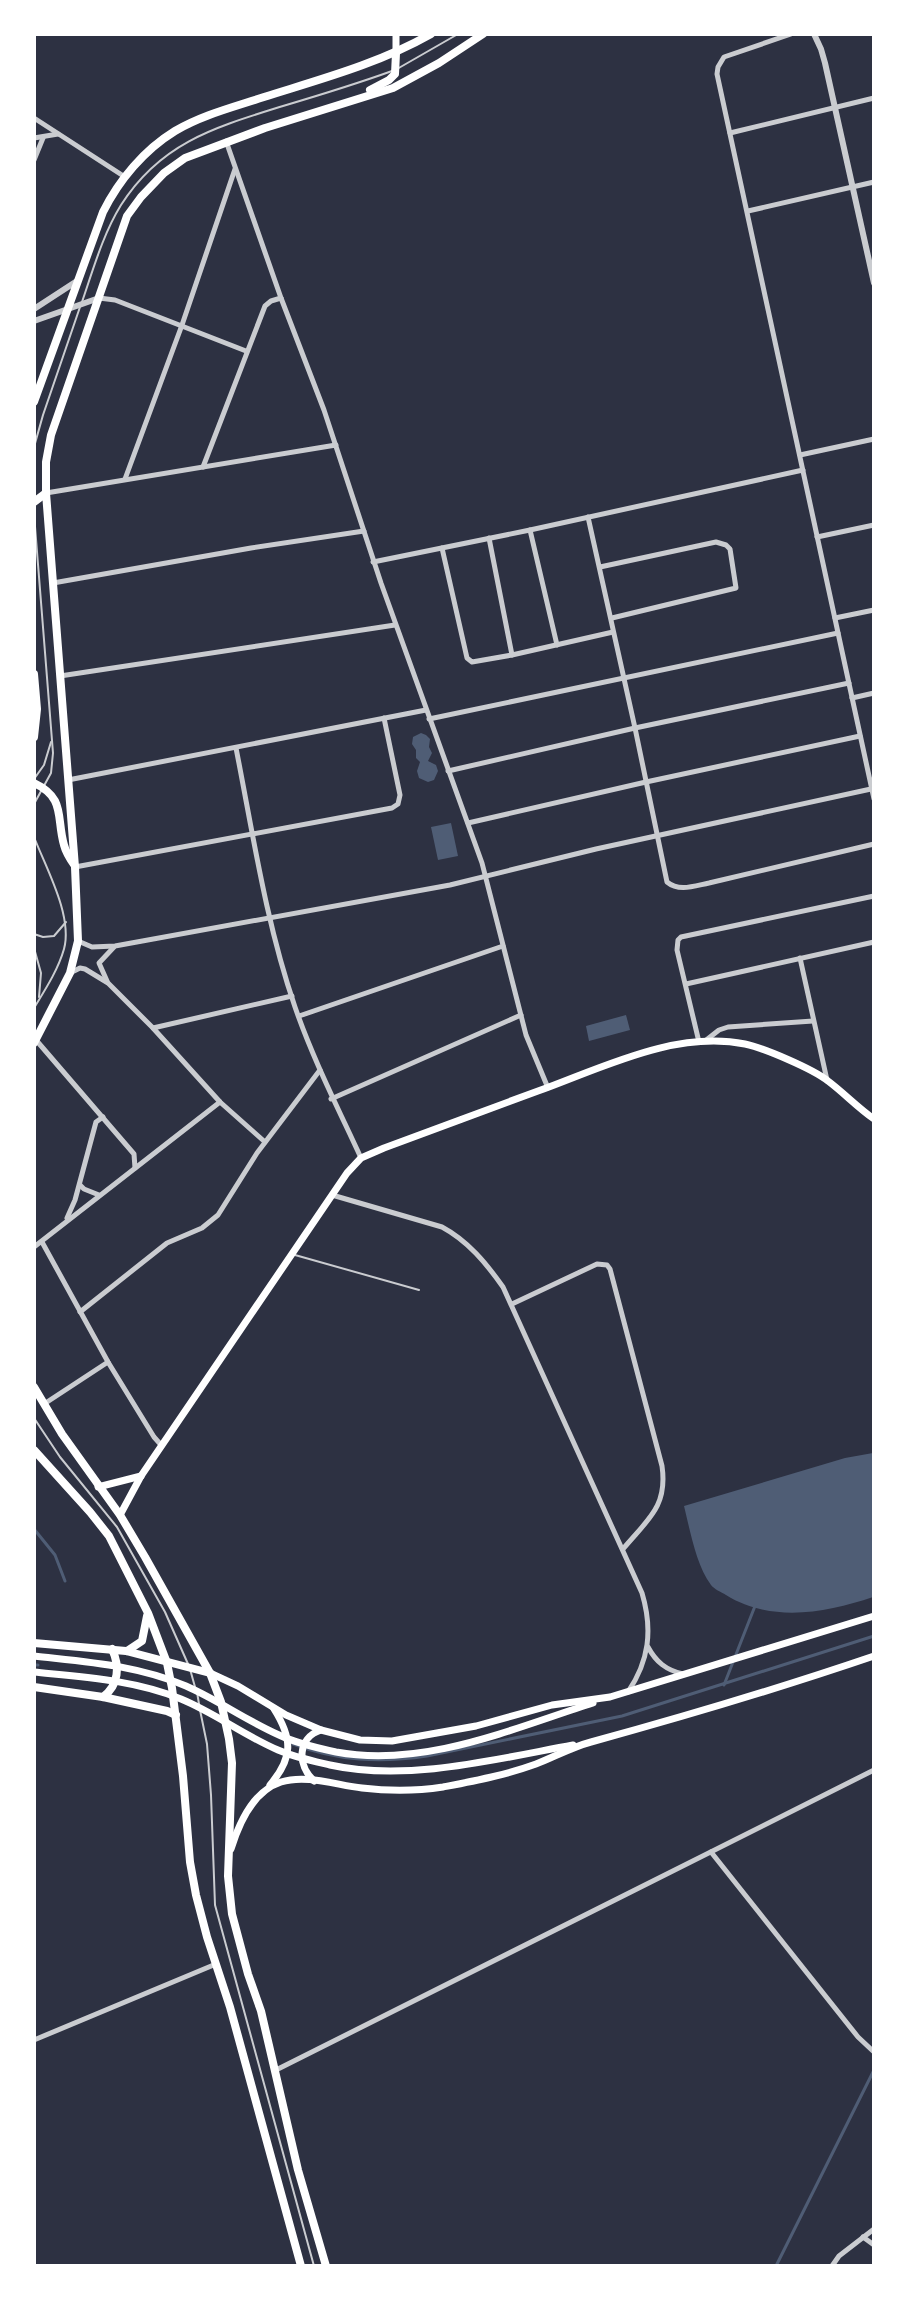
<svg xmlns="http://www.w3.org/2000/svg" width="908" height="2300" font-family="'Fira Sans',sans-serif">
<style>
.water{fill:#4f5d75}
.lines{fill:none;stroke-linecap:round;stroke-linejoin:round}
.stream{stroke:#4f5d75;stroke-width:3}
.service{stroke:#caccd0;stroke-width:2}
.minor{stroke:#caccd0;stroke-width:5}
.tertiary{stroke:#caccd0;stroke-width:6}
.secondary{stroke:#fff;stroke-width:7}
.primary{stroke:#fff;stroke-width:8}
</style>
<rect width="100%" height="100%" fill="#2d3142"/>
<!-- water -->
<g class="water">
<path d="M 421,733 L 426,735 L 430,739 L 429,747 L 432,753 L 428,761 L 436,765 L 438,771 L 434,780 L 428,782 L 419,778 L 417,771 L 420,762 L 416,758 L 416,750 L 412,744 L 413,737 Z"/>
<path d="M 451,823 L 458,856 L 438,860 L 431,827 Z"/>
<path d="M 626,1015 L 630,1030 L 589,1041 L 586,1026 Z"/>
<path d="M 873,1453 L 873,1597 C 826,1613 771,1623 726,1595 C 721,1592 714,1589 711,1585 C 696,1565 690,1530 684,1506 L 845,1458 Z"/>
</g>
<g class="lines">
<!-- stream -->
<g class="stream">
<path d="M 34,1529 L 55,1555 L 65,1581"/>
<path d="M 34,1665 L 38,1665"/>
<path d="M 724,1685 L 755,1606"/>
<path d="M 293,1744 C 338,1761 380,1763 427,1756 L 622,1716 L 874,1636"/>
<path d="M 776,2266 L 874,2070"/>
</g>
<!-- service -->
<g class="service">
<path d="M 397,69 L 458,34"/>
<path d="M 82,302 C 93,270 103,234 121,205 C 161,142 216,127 283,106 C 320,95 356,84 392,71"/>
<path d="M 34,447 L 43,415 L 80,307"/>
<path d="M 34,514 L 53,753 L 51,773 L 34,804"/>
<path d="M 34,779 L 44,765 L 51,742"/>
<path d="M 34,837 C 46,868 73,916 64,949 C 58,970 45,990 34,1008"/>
<path d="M 34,934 L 43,937 L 54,936 L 66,922"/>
<path d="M 34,948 L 41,973 L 39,997"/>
<path d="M 295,1255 L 419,1290"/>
<path d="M 34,1418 L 60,1457 L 117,1527 L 165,1612 L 188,1664"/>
<path d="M 190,1669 L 195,1687"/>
<path d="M 197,1692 L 199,1704"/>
<path d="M 200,1710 L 207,1744 L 211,1795 L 215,1905 L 314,2266"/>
</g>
<!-- minor -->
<g class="minor">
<path d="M 791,34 L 724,57 L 718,67 L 717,74 L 874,799"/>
<path d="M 34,118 L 125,177"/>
<path d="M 730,133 L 874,98"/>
<path d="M 34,138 L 58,134"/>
<path d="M 226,141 L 281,298 L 324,410 L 381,583 L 482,863 L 526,1035 L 548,1088"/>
<path d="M 34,160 L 43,138"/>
<path d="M 748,211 L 874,182"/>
<path d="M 99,298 L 115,300 L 246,351"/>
<path d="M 800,455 L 874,439"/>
<path d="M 203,467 L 265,306 L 271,301 L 281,298"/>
<path d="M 125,479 L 182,325 L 235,169"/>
<path d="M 46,493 L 336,445"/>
<path d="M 588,517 L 635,728 L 667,882 C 679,892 694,886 709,883 L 874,844"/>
<path d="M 530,530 L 557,645"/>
<path d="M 817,537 L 874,525"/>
<path d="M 489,538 L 512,655"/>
<path d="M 442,548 L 467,658 L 472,662 L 512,655 L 613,632"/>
<path d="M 373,562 L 530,530 L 803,470"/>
<path d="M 600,567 L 716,542 L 726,545 L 730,549 L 736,588 L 612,618"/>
<path d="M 53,583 L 251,548 L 364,531"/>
<path d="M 835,618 L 874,610"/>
<path d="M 60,676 L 395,625"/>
<path d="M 852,698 L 874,693"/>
<path d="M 429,719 L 838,633"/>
<path d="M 236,748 C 253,834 266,923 295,1007 C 313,1059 338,1108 361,1158"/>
<path d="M 448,771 L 635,728 L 849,683"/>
<path d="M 68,780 L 426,710"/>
<path d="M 468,823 L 646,782 L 860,736"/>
<path d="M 75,867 L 392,808 L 398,804 L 400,795 L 384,718"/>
<path d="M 78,941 L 92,947 L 115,946 L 450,885 L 596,849 L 871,789"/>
<path d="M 800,958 L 827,1080"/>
<path d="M 70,973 L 80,968 L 85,969 L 108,983 L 153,1028 L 220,1102 L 265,1142"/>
<path d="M 107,981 L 99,963 L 114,947"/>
<path d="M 686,984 L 874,942"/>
<path d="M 299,1016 L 503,946"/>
<path d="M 153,1028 L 292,996"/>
<path d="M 36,1040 L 134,1154 L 135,1168"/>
<path d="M 705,1041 L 719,1030 L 728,1027 L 813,1021"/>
<path d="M 699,1042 L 677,950 L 678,940 L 681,937 L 874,896"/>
<path d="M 331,1099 L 521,1015"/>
<path d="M 80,1185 L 84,1189 L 99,1195"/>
<path d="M 332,1195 L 442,1227 C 468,1241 486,1263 503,1287 L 642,1593 C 653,1630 649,1661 628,1692"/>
<path d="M 67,1218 L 75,1200 L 96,1122 L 103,1117"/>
<path d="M 42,1242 L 108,1362 L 154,1437 L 162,1446"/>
<path d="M 34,1247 L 220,1102"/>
<path d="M 512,1304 L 597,1264 L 607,1265 L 610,1269 L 662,1466 C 668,1507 647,1520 623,1549"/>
<path d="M 80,1312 L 167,1243 L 202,1228 L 218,1215 L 257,1153 L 320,1070"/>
<path d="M 44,1404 L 108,1362"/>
<path d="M 648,1647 C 656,1662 666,1670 683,1674"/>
<path d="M 711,1852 L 858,2037 L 874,2052"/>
<path d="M 34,2040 L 216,1964"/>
<path d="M 274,2071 L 874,1770"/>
<path d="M 863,2237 L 874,2245"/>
<path d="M 832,2266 L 839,2256 L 874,2229"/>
</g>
<!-- tertiary -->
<g class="tertiary">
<path d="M 814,34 L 821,49 L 825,63 L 874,283"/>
<path d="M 34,309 L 77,281"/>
<path d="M 34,321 L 99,298"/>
</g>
<!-- secondary -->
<g class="secondary">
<path d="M 396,34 L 396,53"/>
<path d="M 98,1487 L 141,1476"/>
<path d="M 120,1515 L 141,1476 L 347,1173 L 361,1158 L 384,1148 C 435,1129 487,1110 538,1091 C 602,1068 675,1030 745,1044 C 764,1048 813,1069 828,1081 C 844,1093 857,1107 874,1119"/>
<path d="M 34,1656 C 87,1662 137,1665 186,1686 C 218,1700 247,1721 279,1735 C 296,1743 317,1748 336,1752 C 424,1768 511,1729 593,1703"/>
<path d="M 34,1672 C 84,1677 135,1680 181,1699 C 215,1713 245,1736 278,1750 C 294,1757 313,1761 330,1765 C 407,1782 497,1759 573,1745"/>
<path d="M 210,1673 L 238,1686 L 286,1715 L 321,1730 L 360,1740 L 392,1741 L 476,1726 L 552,1705 L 610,1697 L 874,1616"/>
<path d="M 314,1781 C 297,1765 297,1738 321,1730"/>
<path d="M 270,1785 C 293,1758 293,1739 274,1709"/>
<path d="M 231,1849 C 239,1823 253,1791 281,1782 C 306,1774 336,1785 362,1788 C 388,1791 417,1791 443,1787 C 474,1781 506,1775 536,1764 C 554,1757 572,1747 591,1742 C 686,1716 780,1688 874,1656"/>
</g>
<!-- primary -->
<g class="primary">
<path d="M 370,90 L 389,80 L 395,74 L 396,53"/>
<path d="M 34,402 L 103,212 C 119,180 144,150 175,131 C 202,115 234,107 264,97 C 321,79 378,64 431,34"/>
<path d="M 34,502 L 46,493"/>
<path d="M 34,674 L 37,709 L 34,737"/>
<path d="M 34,783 C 66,798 56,817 64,845 C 66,853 70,859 75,866"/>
<path d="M 34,1043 L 70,973 L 78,941 L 75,867 L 46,493 L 46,462 L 51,435 L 127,216 L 141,197 L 164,173 L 185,158 L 265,128 L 393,88 L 439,63 L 483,34"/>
<path d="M 34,1387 L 62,1434 L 120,1515 L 145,1557 L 210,1673 L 221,1702 L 229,1739 L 232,1763 L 228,1876 L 232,1914 L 248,1974 L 261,2011 L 298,2170 L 326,2266"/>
<path d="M 34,1450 L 90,1512 L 109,1536 L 148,1613 L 167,1663 L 172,1688 L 183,1776 L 190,1862 L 196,1895 L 207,1937 L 230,2007 L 301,2266"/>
<path d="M 34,1643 L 126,1651 L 210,1673"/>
<path d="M 127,1651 L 142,1641 L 147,1616"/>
<path d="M 34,1687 L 103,1697 L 167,1711 L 176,1715"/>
<path d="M 103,1697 C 119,1685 120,1666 112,1649"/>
</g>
</g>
<!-- border -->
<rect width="908" height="2300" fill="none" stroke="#ffffff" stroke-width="72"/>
</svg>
